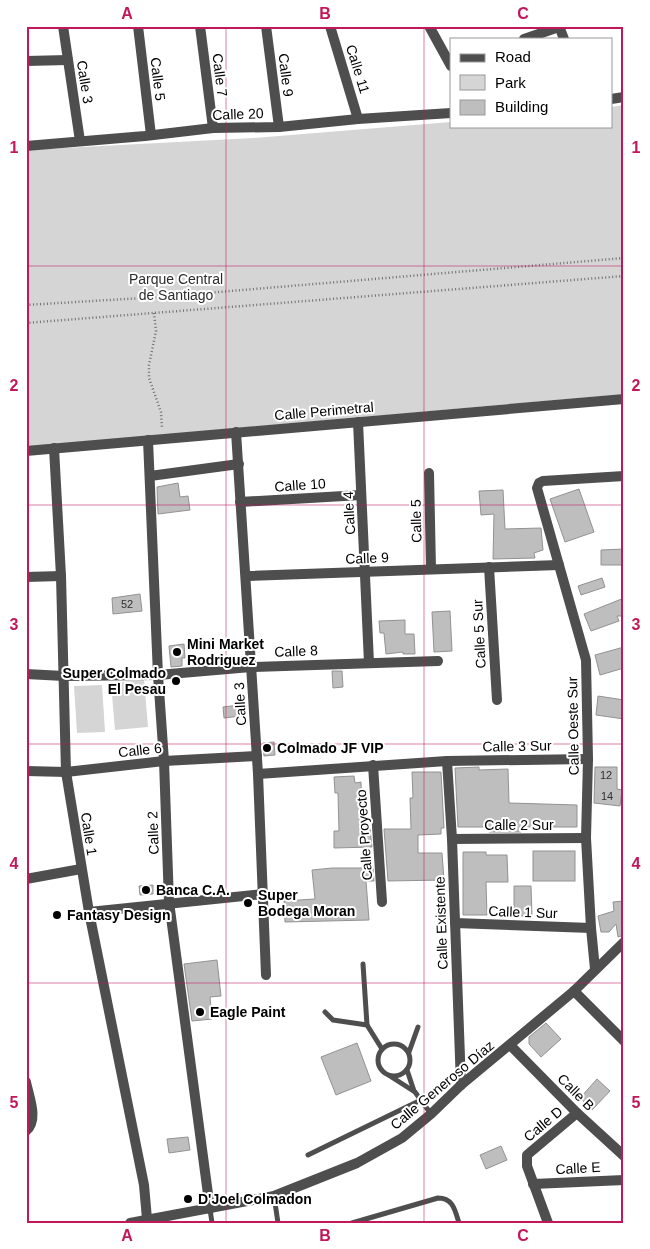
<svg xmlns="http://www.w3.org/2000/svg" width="650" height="1249" font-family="Arial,sans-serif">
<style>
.green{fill:#d5d5d5}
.building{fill:#bebebe;stroke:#929292}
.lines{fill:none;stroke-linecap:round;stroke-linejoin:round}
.path{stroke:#707070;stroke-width:2.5;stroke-dasharray:1 2.5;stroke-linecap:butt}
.service{stroke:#4e4e4e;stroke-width:5}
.minor{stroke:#4e4e4e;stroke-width:10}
.grid{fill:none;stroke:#c2185b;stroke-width:1;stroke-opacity:0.55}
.poi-dot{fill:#000;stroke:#fff;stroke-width:2}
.labels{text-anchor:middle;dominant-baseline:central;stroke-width:4;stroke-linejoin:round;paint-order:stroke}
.number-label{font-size:11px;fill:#303030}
.street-label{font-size:14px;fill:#000;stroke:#fff}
.park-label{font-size:14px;fill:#2c2c2c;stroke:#fff}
.poi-label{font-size:14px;font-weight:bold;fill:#000;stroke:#fff;text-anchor:start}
.neatline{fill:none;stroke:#c2185b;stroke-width:2}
.grid-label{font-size:16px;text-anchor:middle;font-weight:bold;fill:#c2185b}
</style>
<rect width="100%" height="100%" fill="#fff"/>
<!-- green -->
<g class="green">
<path d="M 624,105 L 624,394 L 26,447 L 26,150 L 253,138 L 451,122 L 451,126 L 611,126 L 611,107 Z"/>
<path d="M 144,680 L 148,727 L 115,730 L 111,683 Z"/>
<path d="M 102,685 L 105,732 L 77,733 L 74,686 Z"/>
</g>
<!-- building -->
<g class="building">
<path d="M 178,483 L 180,497 L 188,496 L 190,510 L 158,514 L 157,487 Z"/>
<path d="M 579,489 L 594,532 L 565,542 L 550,499 Z"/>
<path d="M 503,490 L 505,529 L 541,528 L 543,550 L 534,553 L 535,558 L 493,559 L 494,514 L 481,515 L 479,491 Z"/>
<path d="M 624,549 L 624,565 L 601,565 L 601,550 Z"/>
<path d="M 602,578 L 605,587 L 581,595 L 578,586 Z"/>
<path d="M 140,594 L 142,611 L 113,614 L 112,598 Z"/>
<path d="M 624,598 L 624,616 L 617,616 L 619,621 L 591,631 L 584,614 Z"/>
<path d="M 450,611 L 452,651 L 434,652 L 432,612 Z"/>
<path d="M 405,620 L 405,634 L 414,634 L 415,654 L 403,654 L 403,652 L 386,654 L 384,633 L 380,633 L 379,621 Z"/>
<path d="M 184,644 L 185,658 L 182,658 L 182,666 L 171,667 L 169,646 Z"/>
<path d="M 624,647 L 624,668 L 600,675 L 595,655 Z"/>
<path d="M 332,671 L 342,671 L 343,687 L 333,688 Z"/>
<path d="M 598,696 L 624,700 L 624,719 L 596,715 Z"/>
<path d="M 240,705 L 241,716 L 224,718 L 223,707 Z"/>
<path d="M 274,742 L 275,755 L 264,756 L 263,743 Z"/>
<path d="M 479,767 L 479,770 L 508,769 L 509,803 L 577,805 L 577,827 L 521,827 L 521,832 L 489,832 L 489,827 L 458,827 L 455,768 Z"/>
<path d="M 595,767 L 617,767 L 617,789 L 622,790 L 620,806 L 594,803 Z"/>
<path d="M 412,772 L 441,772 L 444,828 L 441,828 L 441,834 L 418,835 L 418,853 L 442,853 L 444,880 L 388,881 L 384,829 L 411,829 L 410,798 L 413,798 Z"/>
<path d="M 354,776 L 355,783 L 361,782 L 362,810 L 365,810 L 366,830 L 370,829 L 372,847 L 334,848 L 334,831 L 339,831 L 338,793 L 335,793 L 334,777 Z"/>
<rect x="533" y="851" width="42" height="30"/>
<path d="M 463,852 L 486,852 L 486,855 L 507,855 L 508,882 L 486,882 L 487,915 L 463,915 Z"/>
<path d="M 332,868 L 373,868 L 374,881 L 366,881 L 369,920 L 285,922 L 284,901 L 315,899 L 312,870 Z"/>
<path d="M 153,885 L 153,894 L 140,895 L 139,886 Z"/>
<path d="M 514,886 L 531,886 L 532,916 L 514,916 Z"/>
<path d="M 623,901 L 624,935 L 618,937 L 616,924 L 609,932 L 601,932 L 598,916 L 614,911 L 613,902 Z"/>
<path d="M 217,960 L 221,996 L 210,997 L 212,1019 L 192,1021 L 184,964 Z"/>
<path d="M 546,1023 L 561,1039 L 541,1057 L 529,1044 L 529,1037 Z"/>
<path d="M 357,1043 L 371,1081 L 336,1095 L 321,1057 Z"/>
<path d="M 597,1079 L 610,1091 L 592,1110 L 580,1098 Z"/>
<path d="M 188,1137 L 190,1150 L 169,1153 L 167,1139 Z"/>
<path d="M 501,1146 L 507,1160 L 486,1169 L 480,1155 Z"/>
</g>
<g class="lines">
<!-- path -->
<g class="path">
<path d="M 26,305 L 159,297 L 624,258"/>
<path d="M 154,313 L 156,331 L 149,365 L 149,378 L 161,412 L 162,429"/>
<path d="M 26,323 L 624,276"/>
</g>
<!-- service -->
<g class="service">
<path d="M 363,964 L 367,1025"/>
<path d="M 325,1012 L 333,1020 L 367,1025 L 382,1049"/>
<circle cx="394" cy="1060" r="16"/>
<path d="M 409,1052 L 418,1027"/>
<path d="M 407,1070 L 414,1091"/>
<path d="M 390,1076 L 415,1092 L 431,1114"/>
<path d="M 308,1155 L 421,1100"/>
<path d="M 274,1196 L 278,1223"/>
<path d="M 210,1209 L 212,1223"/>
<path d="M 352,1223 L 438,1198 C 453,1198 455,1210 459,1223"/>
</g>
<!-- minor -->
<g class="minor">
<path d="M 63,26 L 80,141"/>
<path d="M 138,26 L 151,135"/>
<path d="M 200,26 L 213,128"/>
<path d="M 266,26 L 279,127"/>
<path d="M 330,26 L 358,119"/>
<path d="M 429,26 L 451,66"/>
<path d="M 559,26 L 564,39"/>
<path d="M 524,39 L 559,27"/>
<path d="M 26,61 L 68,60"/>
<path d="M 611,99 L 624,97"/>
<path d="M 26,146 L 145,136 L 213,128 L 279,127 L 358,119 L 451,113"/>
<path d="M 358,422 L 369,663"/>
<path d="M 236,432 L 258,774 L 266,975"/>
<path d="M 148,440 L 158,675 L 164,761 L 169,902 L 210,1209"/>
<path d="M 54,448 L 61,576 L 66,772 L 89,912 L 144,1185 L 147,1219"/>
<path d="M 26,451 L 624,399"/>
<path d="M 429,473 L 431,569"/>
<path d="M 150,476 L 239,464"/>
<path d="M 240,502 L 361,495"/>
<path d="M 489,567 L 497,700"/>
<path d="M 246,576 L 559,565"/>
<path d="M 26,577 L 61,576"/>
<path d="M 26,674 L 64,676 L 158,675 L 251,667 L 438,661"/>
<path d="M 447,761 L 452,839 L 461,1085"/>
<path d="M 373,765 L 382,902"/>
<path d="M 26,771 L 66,772 L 164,761 L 257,756"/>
<path d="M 258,774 L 447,761 L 588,759"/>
<path d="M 452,839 L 586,838"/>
<path d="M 26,879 L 81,869"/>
<path d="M 89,912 L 264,894"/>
<path d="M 455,923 L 591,928"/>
<path d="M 595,969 L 591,928 L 586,838 L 588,759 L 586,660 L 537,488 L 539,483 L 543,481 L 624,476"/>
<path d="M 574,991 L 624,1041"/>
<path d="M 510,1045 L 577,1113 L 624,1156"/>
<path d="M 26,1082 C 29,1097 39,1120 26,1131"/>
<path d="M 533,1184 L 624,1180"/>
<path d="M 130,1223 L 274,1196 L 357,1163 L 402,1138 L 431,1114 L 461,1085 L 574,991 L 624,942"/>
<path d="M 548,1223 L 527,1166 L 527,1155 L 577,1113"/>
</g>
</g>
<!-- grid -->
<path class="grid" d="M 226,26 L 226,1223M 424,26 L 424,1223M 26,266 L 624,266M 26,505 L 624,505M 26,744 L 624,744M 26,983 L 624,983"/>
<!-- markers -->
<g class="poi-dot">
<circle cx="177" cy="652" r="5"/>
<circle cx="176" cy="681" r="5"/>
<circle cx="267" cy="748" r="5"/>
<circle cx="146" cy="890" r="5"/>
<circle cx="248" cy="903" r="5"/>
<circle cx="57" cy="915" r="5"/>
<circle cx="200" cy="1012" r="5"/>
<circle cx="188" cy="1199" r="5"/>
</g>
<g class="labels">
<!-- number labels -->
<g class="number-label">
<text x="127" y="604">52</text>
<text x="606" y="775">12</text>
<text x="607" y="796">14</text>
</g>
<!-- street labels -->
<g class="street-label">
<text transform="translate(358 69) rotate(73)">Calle 11</text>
<text transform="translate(220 75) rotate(83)">Calle 7</text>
<text transform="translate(286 75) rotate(83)">Calle 9</text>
<text transform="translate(158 79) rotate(83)">Calle 5</text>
<text transform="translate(85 82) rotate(81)">Calle 3</text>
<text transform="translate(238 114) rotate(-2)">Calle 20</text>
<text transform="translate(324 411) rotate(-5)">Calle Perimetral</text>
<text transform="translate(300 485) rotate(-4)">Calle 10</text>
<text transform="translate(349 513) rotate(-93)">Calle 4</text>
<text transform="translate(416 521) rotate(-91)">Calle 5</text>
<text transform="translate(367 558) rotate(-2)">Calle 9</text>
<text transform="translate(479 634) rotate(-93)">Calle 5 Sur</text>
<text transform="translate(296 651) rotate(-2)">Calle 8</text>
<text transform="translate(240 704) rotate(-93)">Calle 3</text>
<text transform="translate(573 726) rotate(-91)">Calle Oeste Sur</text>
<text transform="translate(517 746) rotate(-1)">Calle 3 Sur</text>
<text transform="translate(140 750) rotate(-6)">Calle 6</text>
<text x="519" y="825">Calle 2 Sur</text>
<text transform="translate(153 833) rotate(-92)">Calle 2</text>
<text transform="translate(89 834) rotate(81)">Calle 1</text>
<text transform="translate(364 835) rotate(-94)">Calle Proyecto</text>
<text transform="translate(523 912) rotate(2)">Calle 1 Sur</text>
<text transform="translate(441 923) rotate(-92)">Calle Existente</text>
<text transform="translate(442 1085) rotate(-40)">Calle Generoso Díaz</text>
<text transform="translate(576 1092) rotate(45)">Calle B</text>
<text transform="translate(543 1124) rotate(-40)">Calle D</text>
<text transform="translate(578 1168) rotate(-3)">Calle E</text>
</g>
<!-- park labels -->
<g class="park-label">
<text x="176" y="279">Parque Central<tspan x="176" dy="16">de Santiago</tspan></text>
</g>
<!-- poi labels -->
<g class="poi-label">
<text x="187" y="644">Mini Market<tspan x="187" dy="16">Rodriguez</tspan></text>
<text x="166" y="673" text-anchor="end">Super Colmado<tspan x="166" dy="16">El Pesau</tspan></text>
<text x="277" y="748">Colmado JF VIP</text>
<text x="156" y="890">Banca C.A.</text>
<text x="258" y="895">Super<tspan x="258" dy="16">Bodega Moran</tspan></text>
<text x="67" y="915">Fantasy Design</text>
<text x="210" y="1012">Eagle Paint</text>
<text x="198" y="1199">D'Joel Colmadon</text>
</g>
</g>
<!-- border -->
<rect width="650" height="1249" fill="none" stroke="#ffffff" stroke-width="55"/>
<!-- legend -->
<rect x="450" y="38" width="162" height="90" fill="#ffffff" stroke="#999999"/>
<rect x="460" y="54" width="25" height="8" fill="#4e4e4e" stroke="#999999"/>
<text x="495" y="62" font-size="15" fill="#000000">Road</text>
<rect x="460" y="75" width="25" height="15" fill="#d5d5d5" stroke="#999999"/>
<text x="495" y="88" font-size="15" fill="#000000">Park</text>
<rect x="460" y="100" width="25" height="15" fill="#bebebe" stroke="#999999"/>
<text x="495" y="112" font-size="15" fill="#000000">Building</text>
<rect x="28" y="28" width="594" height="1194" class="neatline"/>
<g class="grid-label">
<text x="127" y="19">A</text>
<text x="325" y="19">B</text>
<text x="523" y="19">C</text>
<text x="14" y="153">1</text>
<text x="636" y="153">1</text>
<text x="14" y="391">2</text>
<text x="636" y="391">2</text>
<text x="14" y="630">3</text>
<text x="636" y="630">3</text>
<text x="14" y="869">4</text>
<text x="636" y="869">4</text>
<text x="14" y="1108">5</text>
<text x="636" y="1108">5</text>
<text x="127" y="1241">A</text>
<text x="325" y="1241">B</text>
<text x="523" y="1241">C</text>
</g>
</svg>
